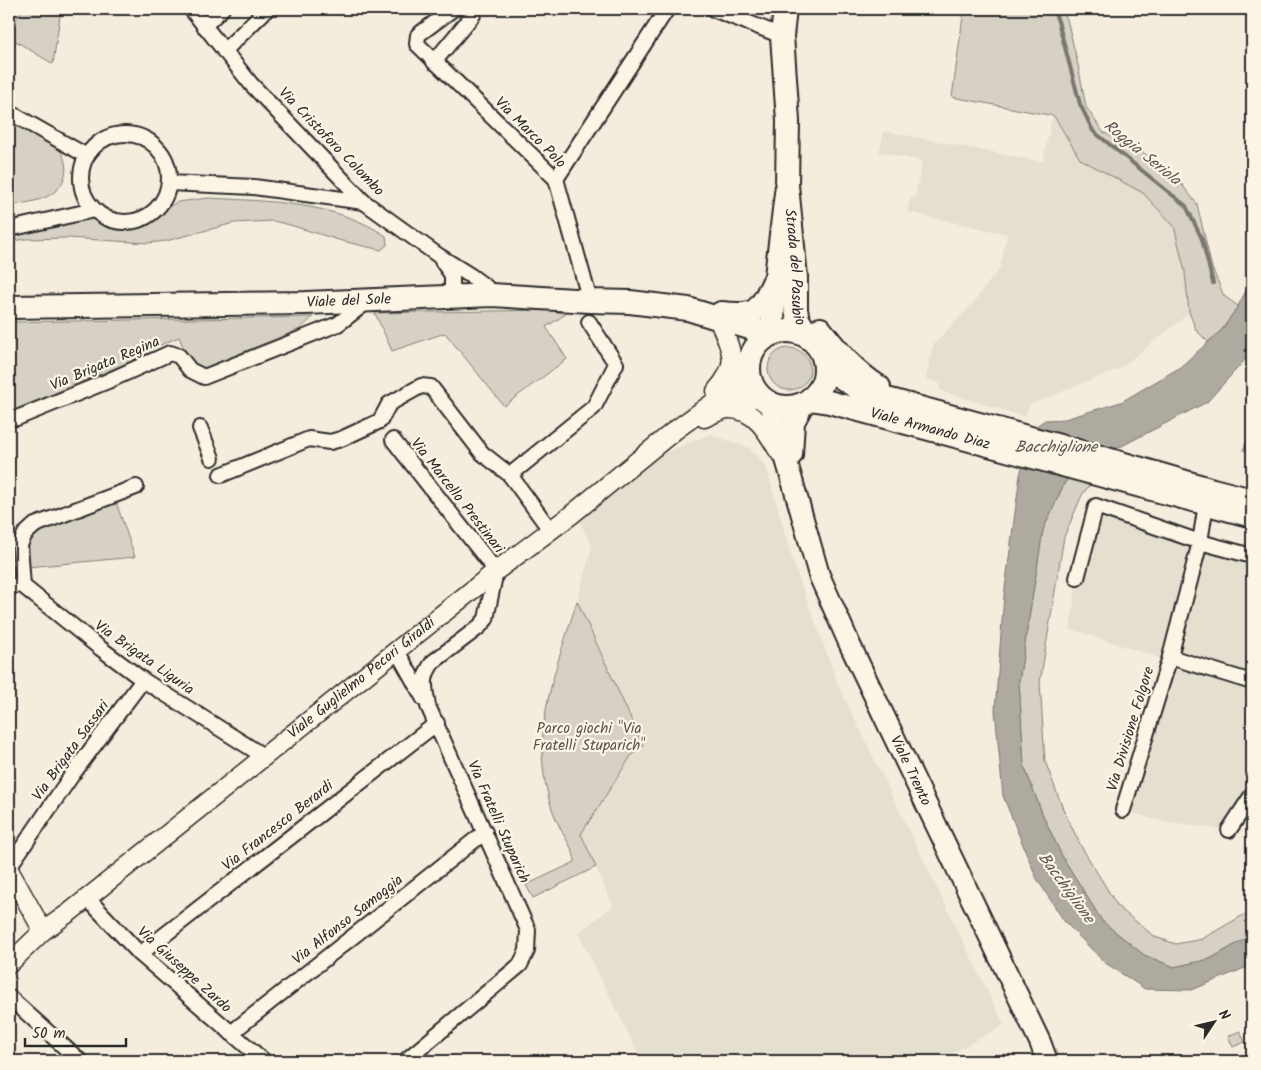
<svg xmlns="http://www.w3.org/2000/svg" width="1261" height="1070" font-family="Kalam,sans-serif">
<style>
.built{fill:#e5dfd0}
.green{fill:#d6d1c4;stroke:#807e78}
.water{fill:#afaaa0;stroke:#7a7771}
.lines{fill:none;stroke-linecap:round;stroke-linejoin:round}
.stream{stroke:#7a7771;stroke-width:4}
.minor-casing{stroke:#2b2b2b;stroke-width:18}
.tertiary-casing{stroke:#2b2b2b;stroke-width:21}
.secondary-casing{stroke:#2b2b2b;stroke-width:24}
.primary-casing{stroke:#2b2b2b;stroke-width:26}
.minor{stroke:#fcf5e5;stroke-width:14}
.tertiary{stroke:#fcf5e5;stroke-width:18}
.secondary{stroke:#fcf5e5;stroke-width:20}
.primary{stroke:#fcf5e5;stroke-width:22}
.labels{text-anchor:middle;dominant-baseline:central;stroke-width:4.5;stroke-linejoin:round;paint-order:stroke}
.street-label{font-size:15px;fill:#2b2b2b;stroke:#fcf5e5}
.park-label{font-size:15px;fill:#565451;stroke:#fcf5e5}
.water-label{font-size:16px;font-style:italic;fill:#595754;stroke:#fcf5e5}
</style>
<rect width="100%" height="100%" fill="#f4edde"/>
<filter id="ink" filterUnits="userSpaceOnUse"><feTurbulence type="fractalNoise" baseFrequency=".02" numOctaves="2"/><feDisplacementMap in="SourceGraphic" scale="10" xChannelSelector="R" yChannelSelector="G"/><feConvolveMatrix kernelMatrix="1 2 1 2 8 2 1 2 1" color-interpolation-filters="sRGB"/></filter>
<g filter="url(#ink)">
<!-- built -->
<g class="built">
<path d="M 1054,116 L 1080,159 L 1143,193 L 1174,226 L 1185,272 L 1189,312 L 1179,322 L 1119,369 L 1029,405 L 1025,417 L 941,391 L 938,382 L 926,379 L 933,345 L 967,310 L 1000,268 L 1007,234 L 907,212 L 910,198 L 915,198 L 922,161 L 879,152 L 884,131 L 1043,162 L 1051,121 Z"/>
<path d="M 710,434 L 749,448 L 766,466 L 793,562 L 840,689 L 1004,1025 L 947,1056 L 946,1061 L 642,1061 L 578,933 L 613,906 L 581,834 L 631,756 L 642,745 L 577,601 L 592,547 L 579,519 L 656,457 Z"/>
<path d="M 1096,506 L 1252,557 L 1252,795 L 1229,830 L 1160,821 L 1123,810 L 1169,661 L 1070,629 L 1077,578 Z"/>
</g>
<!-- green -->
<g class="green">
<path d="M 23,9 L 61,9 L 53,64 L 9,37 L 9,31 Z"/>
<path d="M 964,9 L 1060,9 L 1067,19 L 1078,65 L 1086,107 L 1103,132 L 1142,152 L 1173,173 L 1197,204 L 1212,268 L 1224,296 L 1238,306 L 1222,330 L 1208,342 L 1196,330 L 1189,312 L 1185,272 L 1174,226 L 1143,193 L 1080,159 L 1054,116 L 952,97 Z"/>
<path d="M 9,119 C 22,126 38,131 50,140 C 70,154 72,182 50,195 C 38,202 22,203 9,206 Z"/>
<path d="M 208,198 C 267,201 336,202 386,236 L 387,245 L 381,250 L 342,241 L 290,225 L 273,221 L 234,223 L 166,241 L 148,243 L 67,238 L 25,239 L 9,242 L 9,234 L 92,216 L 101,218 L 121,229 L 178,202 Z"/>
<path d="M 550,310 L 566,314 L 546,327 L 567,359 L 504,406 L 445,333 L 392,351 L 375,313 Z"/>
<path d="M 313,317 L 300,329 L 201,369 L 192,368 L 179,337 L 151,349 L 146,355 L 14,410 L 9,407 L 9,322 Z"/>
<circle cx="789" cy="369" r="21"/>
<path d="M 1069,477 L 1089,486 L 1082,495 L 1064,537 L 1040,682 L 1045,761 L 1063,809 L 1081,846 L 1118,907 L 1155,937 L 1176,944 L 1202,939 L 1252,910 L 1252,935 L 1210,959 L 1174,967 L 1144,955 L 1102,921 L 1062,856 L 1044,818 L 1024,766 L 1019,681 L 1043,530 L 1064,484 Z"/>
<path d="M 115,499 L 135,557 L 28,567 L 26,546 L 37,528 Z"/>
<path d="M 577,601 L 643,745 L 631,756 L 581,834 L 596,867 L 533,898 L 526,885 L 575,862 C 574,852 570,846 565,837 C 558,825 551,809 548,795 C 530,729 558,664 577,601 Z"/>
<path d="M 1240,1031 L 1245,1042 L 1233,1047 L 1228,1036 Z"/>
</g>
<!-- water -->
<g class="water">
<path d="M 1252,279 L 1252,348 L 1243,362 L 1207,402 L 1118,448 L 1090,450 L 1064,484 L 1043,530 L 1019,681 L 1024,766 L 1044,818 L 1062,856 L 1102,921 L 1144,955 L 1174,967 L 1210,959 L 1252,935 L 1252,965 L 1192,990 L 1145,989 L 1104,962 L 1064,921 L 1037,879 L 1003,796 L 995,710 L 1004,596 L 1020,475 L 1032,429 L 1045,420 L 1065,419 L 1121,402 L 1179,368 L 1222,330 L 1238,306 Z"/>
<path d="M 1252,434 L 1252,453 L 1243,450 L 1248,438 Z"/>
</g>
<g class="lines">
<!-- stream -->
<path class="stream" d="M 1053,9 L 1058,21 L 1080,104 L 1093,131 L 1186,206 L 1202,239 L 1213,283"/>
<defs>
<g id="minor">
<path d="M 191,9 L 251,84 L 364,202 L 439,256 L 471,276 L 486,287 L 492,295"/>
<path d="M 453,9 L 418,35 L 417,44 L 556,179 L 590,301"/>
<path d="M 713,9 L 782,36"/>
<path d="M 204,26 L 222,9"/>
<path d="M 224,51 L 267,9"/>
<path d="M 434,62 L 473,15 L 463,9"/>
<path d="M 9,112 L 87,156"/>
<circle cx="125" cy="178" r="44"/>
<path d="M 556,179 L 667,9"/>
<path d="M 169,183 L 254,187 L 364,202"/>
<path d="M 9,229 L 94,210"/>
<path d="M 442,261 L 452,275 L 452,297"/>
<path d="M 9,417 L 17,418 L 108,381 L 170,353 L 179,356 L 190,370 L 204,377 L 338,324 L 368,301"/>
<path d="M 200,428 L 212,458"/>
<path d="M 393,440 L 496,571 L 486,619 L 479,627 L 433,662 C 421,678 425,687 428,706 L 528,930 L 527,951 L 520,965 L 405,1061"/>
<path d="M 221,475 L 309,439 L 330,442 L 341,439 L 380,421 L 389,404 L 421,386 L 431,387 L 482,453 L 510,475 L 551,531"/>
<path d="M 510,475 L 594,407 L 616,364 L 589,322"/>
<path d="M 1252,556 L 1200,542 L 1170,657 L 1252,682"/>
<path d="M 1077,578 L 1096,506 L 1200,542 L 1206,504"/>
<path d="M 23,586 L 20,545 L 25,534 L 35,525 L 136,487"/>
<path d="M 9,587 L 18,585 L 23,586 L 100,648 L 143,680 L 265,757"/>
<path d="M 397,651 L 424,699"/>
<path d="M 1123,810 L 1170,657"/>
<path d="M 1229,830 L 1252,795"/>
<path d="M 9,867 L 72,775 L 143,680"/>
<path d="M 87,898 L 140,954 L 264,1061"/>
<path d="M 140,954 L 437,723"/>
<path d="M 9,997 L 80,1061"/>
<path d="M 231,1033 L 485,832"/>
</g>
<g id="tertiary">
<path d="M 716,391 C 738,366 734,355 721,326"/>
<path d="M 718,399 L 762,398"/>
<path d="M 704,418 C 711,415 720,410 727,409 C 754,407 768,433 779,452"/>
<path d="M 9,870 L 43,931"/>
<path id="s1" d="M 9,964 L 43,931 L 70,912 L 496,571 L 571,515 L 674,431 L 718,399 L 744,375 L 749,368"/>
</g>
<g id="secondary">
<path id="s2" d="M 770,403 L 819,575 L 850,645 L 1040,1042 L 1047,1061"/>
<path d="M 792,455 L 794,422 L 804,403"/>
</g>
<g id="primary">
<path id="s3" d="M 785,9 L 782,36 L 788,121 L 787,185 L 796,277 L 796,310 L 798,319 L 802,326 L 814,342"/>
<path id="s4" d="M 9,307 L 306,303 L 492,295 L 590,301 L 630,302 L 688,309 L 753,329 L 772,334 L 776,276 L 787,185"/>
<path d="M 721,313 C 757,317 759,312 774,281"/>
<path d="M 820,329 C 837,351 855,372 879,387"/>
<circle cx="787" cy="369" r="38"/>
<path d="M 824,360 L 836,374 L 865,393 L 1104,458 L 1213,490 L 1252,500"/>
<path id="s5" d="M 810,399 L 829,402 L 1252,516"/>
</g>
</defs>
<!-- minor casing -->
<use href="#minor" class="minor-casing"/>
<!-- tertiary casing -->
<use href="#tertiary" class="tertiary-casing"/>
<!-- secondary casing -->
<use href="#secondary" class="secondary-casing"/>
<!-- primary casing -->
<use href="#primary" class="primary-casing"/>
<!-- minor -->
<use href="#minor" class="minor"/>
<!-- tertiary -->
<use href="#tertiary" class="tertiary"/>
<!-- secondary -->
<use href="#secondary" class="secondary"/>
<!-- primary -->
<use href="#primary" class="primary"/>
</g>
</g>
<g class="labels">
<!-- street labels -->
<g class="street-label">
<text transform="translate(530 133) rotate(45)">Via Marco Polo</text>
<text transform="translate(331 142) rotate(46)">Via Cristoforo Colombo</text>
<text stroke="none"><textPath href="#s3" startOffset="259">Strada del Pasubio</textPath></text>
<text stroke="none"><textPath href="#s4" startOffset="340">Viale del Sole</textPath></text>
<text transform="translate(105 364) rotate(-23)">Via Brigata Regina</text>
<text stroke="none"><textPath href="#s5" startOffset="124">Viale Armando Diaz</textPath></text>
<text transform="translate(457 496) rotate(52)">Via Marcello Prestinari</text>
<text transform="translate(144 658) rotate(35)">Via Brigata Liguria</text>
<text stroke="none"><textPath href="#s1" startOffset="454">Viale Guglielmo Pecori Giraldi</textPath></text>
<text transform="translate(1131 729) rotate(-73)">Via Divisione Folgore</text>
<text transform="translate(71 751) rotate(-54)">Via Brigata Sassari</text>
<text stroke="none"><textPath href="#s2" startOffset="395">Viale Trento</textPath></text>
<text transform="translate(498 822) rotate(66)">Via Fratelli Stuparich</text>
<text transform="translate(278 826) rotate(-38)">Via Francesco Berardi</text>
<text transform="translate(348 920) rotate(-38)">Via Alfonso Samoggia</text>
<text transform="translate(184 970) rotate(42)">Via Giuseppe Zardo</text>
</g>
<!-- park labels -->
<g class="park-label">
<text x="589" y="729">Parco giochi "Via<tspan x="589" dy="17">Fratelli Stuparich"</tspan></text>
</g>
<!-- water labels -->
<g class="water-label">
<text transform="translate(1142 153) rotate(39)">Roggia Seriola</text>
<text x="1056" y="447">Bacchiglione</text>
<text transform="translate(1066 888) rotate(54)">Bacchiglione</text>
</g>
</g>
<!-- margin -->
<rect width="1261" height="1070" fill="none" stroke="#fcf5e5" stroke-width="30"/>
<rect x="15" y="15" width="1231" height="1040" fill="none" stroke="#2b2b2b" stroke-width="2" filter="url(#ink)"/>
<!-- north arrow -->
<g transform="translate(1214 1022) rotate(55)" stroke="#fcf5e5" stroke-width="4" paint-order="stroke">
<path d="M0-4L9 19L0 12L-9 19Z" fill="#2b2b2b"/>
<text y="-8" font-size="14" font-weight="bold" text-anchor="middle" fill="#2b2b2b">N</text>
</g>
<!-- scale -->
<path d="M25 1038v8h101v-8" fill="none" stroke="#2b2b2b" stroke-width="2.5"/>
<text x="32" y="1038" font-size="15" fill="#2b2b2b" stroke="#fcf5e5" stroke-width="4" paint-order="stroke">50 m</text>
</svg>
